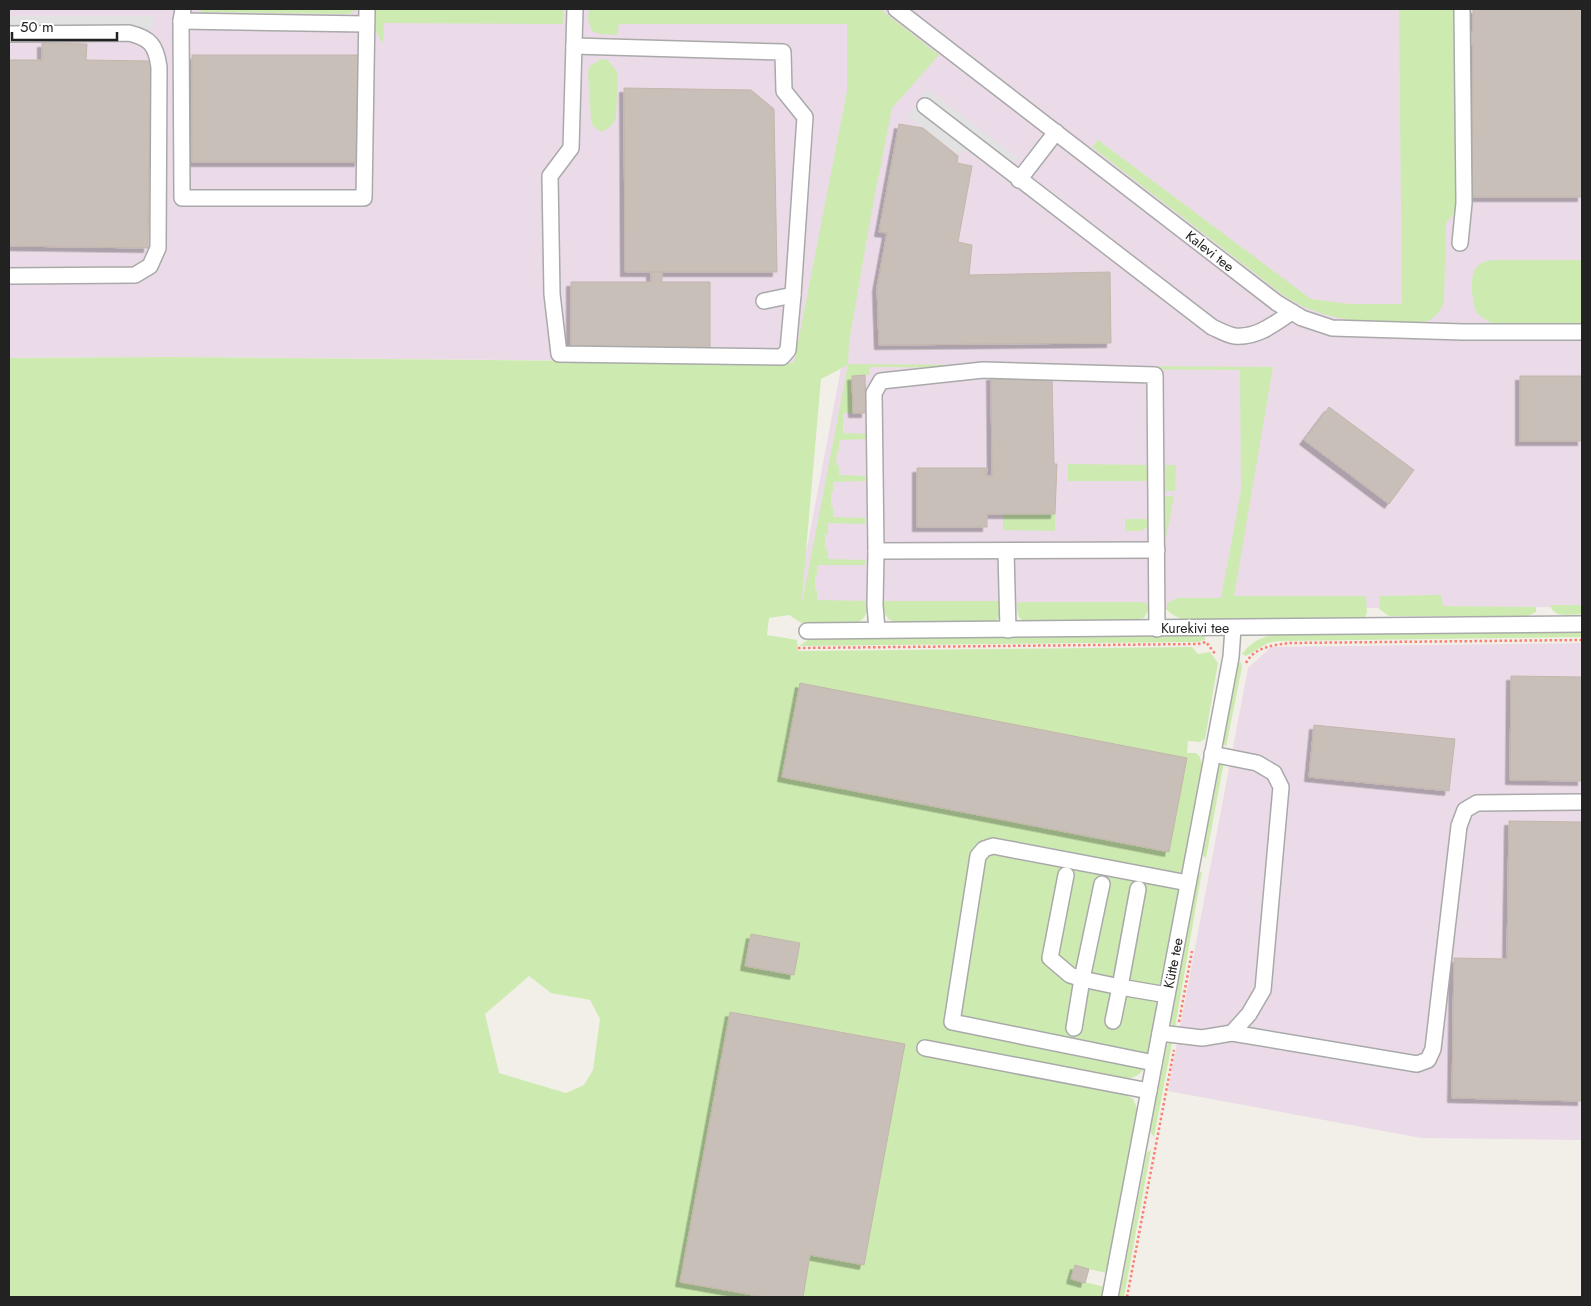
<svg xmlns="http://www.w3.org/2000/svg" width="1591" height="1306" font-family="Jost,sans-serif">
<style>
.industrial{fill:#ebdbe8}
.grass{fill:#cdebb0;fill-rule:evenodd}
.parking{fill:#e2e2e2}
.building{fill:#c7bfb8;stroke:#c4b6ab;filter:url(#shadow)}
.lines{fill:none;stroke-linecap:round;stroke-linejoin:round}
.minor-casing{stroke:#a9a9a9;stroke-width:18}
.path{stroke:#fa8072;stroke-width:2.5;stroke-dasharray:2.5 2.5;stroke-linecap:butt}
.minor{stroke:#fff;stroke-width:15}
.labels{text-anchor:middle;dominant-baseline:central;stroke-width:4;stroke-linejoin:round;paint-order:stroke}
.street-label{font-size:14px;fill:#222;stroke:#fff}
</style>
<defs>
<filter id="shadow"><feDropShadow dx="-4.5" dy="4.5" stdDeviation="0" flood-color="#0004"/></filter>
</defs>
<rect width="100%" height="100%" fill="#f2efe9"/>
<!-- industrial -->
<g class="industrial">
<path d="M 9,9 L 1582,9 L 1582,607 L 795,611 L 842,363 L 169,357 L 9,358 Z"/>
<path d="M 1582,643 L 1582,1140 L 1421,1138 L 1168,1091 L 1248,668 L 1271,647 Z"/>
</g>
<!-- grass -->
<g class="grass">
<path d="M 197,9 L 358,9 L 349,14 L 203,12 Z"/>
<path d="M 376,9 L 563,9 L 563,24 L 384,23 L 383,43 C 375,32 372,22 376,9 Z"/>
<path d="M 589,9 L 880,9 L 939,55 L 892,108 L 871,215 L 849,343 L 848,364 L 1273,367 L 1234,596 L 1366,596 L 1367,612 L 1365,617 L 1186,620 C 1178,618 1172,615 1166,609 L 1168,603 L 1177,598 L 1221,598 L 1241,491 L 1240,370 L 870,367 L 869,375 L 852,376 L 853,413 L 843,413 L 843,433 L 868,434 L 868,439 L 839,440 L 839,450 L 837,450 L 836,465 L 839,465 L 839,475 L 865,476 L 865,481 L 833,482 L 833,492 L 831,493 L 831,507 L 833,507 L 833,517 L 865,518 L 865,524 L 828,523 L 828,534 L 825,534 L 825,549 L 827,549 L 828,559 L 865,560 L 865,565 L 817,565 L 817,575 L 815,575 L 815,589 L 817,590 L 817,600 L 868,601 C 867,613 867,618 855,624 L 803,624 L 789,615 L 769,618 L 767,635 L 797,640 L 798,651 L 1192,647 L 1198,654 L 1210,652 L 1218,663 L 1205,739 L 1200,742 L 1188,741 L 1187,753 L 1196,753 L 1200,757 L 1202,765 L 1147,1063 C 1142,1074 1137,1077 1125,1079 L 1124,1094 L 1133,1099 L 1137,1108 L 1106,1273 L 1089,1269 L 1072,1279 L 1105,1287 L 1103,1297 L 9,1297 L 9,358 L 169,357 L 794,363 L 847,91 L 847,24 L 619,24 L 617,35 L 600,34 L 592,31 L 588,19 ZM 848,365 L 801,608 L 801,609 L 821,379 ZM 529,976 L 551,993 L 590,1000 L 600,1019 L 593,1070 L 584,1085 L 566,1093 L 499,1073 L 485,1014 Z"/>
<path d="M 1399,9 L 1456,9 L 1455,213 L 1446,223 L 1444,302 C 1439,316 1430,323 1415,323 C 1365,321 1327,324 1283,295 L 1092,147 L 1098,140 L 1311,299 L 1350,304 L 1402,304 Z"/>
<path d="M 601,59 L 608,60 L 618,73 L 616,117 C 613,126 609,128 601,132 L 593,126 L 591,120 L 588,72 L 590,66 Z"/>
<path d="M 1493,260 L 1582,260 L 1582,325 L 1493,324 C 1488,321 1482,318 1477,313 C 1472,305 1469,275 1476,268 C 1480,262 1487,261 1493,260 Z"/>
<path d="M 1068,464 L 1146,465 L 1149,467 L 1151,481 L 1068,481 Z"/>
<path d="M 1165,465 L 1176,465 L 1175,491 L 1165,491 Z"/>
<path d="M 1165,496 L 1174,496 L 1166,539 L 1164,537 Z"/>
<path d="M 1003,514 L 1055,514 L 1055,531 L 1003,530 Z"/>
<path d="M 1125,519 L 1151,519 L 1148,527 L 1141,531 L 1125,531 Z"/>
<path d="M 1441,595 L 1443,606 L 1536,607 L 1536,612 L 1528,616 L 1389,616 L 1379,609 L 1380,596 Z"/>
<path d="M 883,601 L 997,601 L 1000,602 C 1000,612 1002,620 991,623 L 897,623 C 885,619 884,614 883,601 Z"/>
<path d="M 1019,602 L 1140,602 L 1146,603 L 1149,609 L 1144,618 L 1134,620 L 1026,622 C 1017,619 1017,612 1017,604 Z"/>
<path d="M 1582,605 L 1582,614 C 1571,614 1554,619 1550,605 Z"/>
<path d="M 1582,632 L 1582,637 L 1278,641 L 1268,643 L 1246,656 L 1242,654 C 1250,643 1259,638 1272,635 Z"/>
<path d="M 1204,636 L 1206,639 L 1198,642 L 799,646 L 809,639 Z"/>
<path d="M 1241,662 L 1242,667 L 1226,747 L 1222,742 L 1238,663 Z"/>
<path d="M 1224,762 L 1206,858 L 1204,857 L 1202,852 L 1217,768 L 1220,764 Z"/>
<path d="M 1202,871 L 1175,1028 L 1173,1029 L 1171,1022 L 1198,874 Z"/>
<path d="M 1170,1042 L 1172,1043 L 1154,1137 L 1150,1131 L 1167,1045 Z"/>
<path d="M 1151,1150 L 1124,1297 L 1119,1297 L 1147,1152 Z"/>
</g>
<!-- parking -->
<g class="parking">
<path d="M 9,16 L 154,16 L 154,30 L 9,29 Z"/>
<path d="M 928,89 L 1018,158 L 1011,167 L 963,150 L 959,155 L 907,116 Z"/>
</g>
<!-- building -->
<g class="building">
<path d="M 1473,9 L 1582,9 L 1582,197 L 1472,197 L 1473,45 L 1465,45 L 1465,32 L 1473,32 Z"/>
<path d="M 42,43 L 87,44 L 86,60 L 151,61 L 148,248 L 9,246 L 9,60 L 42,60 Z"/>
<path d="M 192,55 L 360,55 L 359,162 L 192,162 Z"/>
<path d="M 624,88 L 751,90 L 774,109 L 777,272 L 625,272 Z"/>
<path d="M 899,124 L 923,128 L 958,156 L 957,163 L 972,166 L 958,242 L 972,245 L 969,275 L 1110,272 L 1111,343 L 879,345 L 877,287 L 887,233 L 879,232 Z"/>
<path d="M 651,272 L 662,272 L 662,282 L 710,282 L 710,350 L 571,351 L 571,282 L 651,282 Z"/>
<path d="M 865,375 L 866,413 L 853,413 L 852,376 Z"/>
<path d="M 991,376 L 1052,376 L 1054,464 L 1057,464 L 1055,514 L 987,514 L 987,527 L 917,527 L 917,468 L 987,468 L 986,476 L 992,476 Z"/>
<rect x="1520" y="376" width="62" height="65"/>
<path d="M 1329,407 L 1414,470 L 1389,504 L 1304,440 Z"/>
<path d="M 1511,676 L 1582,677 L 1582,781 L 1510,780 Z"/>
<path d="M 800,683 L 1187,758 L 1169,852 L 782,777 Z"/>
<path d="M 1314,725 L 1455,739 L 1449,791 L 1309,777 Z"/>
<path d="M 1509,821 L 1582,822 L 1582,1101 L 1452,1098 L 1454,958 L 1507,959 Z"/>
<path d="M 751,934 L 800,943 L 794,975 L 745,966 Z"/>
<path d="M 730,1012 L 905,1044 L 864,1265 L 810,1255 L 803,1297 L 764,1297 L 680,1282 Z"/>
<path d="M 1075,1265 L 1089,1269 L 1085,1283 L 1071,1279 Z"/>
</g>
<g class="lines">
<defs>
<g id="minor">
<path d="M 183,9 L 181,21 L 182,198 L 364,198 L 367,9"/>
<path d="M 575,9 L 571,148 L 550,176 L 552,294 L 559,354 L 782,357 L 788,350 L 793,295"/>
<path d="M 896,9 L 1277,303 L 1302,318 L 1332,328 L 1463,332 L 1582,332"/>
<path d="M 181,21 L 366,24"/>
<path d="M 9,34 L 129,33 C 150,38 156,45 159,67 L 158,248 L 150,266 L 135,275 L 9,276"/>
<path d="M 574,46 L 783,52 L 784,91 L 805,117 L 793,295 L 764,301"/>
<path d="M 925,106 L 1212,327 C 1219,330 1227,335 1235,336 C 1257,338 1274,324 1292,312"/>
<path d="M 1019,180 L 1056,132"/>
<path d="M 1460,243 L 1464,203 L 1462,9"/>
<path d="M 876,551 L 1157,550"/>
<path d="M 1006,551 L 1008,630"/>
<path d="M 877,630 L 875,605 L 876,551 L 874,393 L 881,381 L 983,370 L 1155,375 L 1157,629"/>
<path d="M 807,631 L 1582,624"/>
<path d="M 1212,754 L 1257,763 L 1274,773 L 1281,787 L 1263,990 L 1249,1014 L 1232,1033"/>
<path d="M 1066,875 L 1050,958 L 1070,975 L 1082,979 L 1074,1028"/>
<path d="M 1102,884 L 1082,979 L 1120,987 L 1113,1021"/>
<path d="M 1138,889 L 1120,987 L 1167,995"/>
<path d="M 1160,1033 L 1202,1038 L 1232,1033 L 1417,1064 L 1428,1060 L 1433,1049 L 1459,826 L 1465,810 L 1477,803 L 1582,802"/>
<path d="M 925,1048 L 1149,1091"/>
<path d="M 1154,1063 L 952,1022 L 978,856 L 984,849 L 993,846 L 1188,883"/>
<path d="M 1110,1297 L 1231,657 L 1233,628"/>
</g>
</defs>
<!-- minor casing -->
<use href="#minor" class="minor-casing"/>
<!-- path -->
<g class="path">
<path d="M 798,648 L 1198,644 L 1206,642 L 1216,655"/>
<path d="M 1246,663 C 1254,647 1274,645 1290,643 L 1582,640"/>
<path d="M 1179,1022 L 1192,951"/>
<path d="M 1127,1297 L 1174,1050"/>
</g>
<!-- minor -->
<use href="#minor" class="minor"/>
</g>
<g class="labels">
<!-- street labels -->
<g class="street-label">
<text transform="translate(1210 251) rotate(38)">Kalevi tee</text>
<text x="1195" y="628">Kurekivi tee</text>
<text transform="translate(1173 963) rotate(-79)">Kütte tee</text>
</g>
</g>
<!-- border -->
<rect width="1591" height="1306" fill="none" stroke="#222222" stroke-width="20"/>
<!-- scale -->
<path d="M12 32v8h105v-8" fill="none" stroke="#222222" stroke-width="2.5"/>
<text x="20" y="32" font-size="15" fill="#222222" stroke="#ffffff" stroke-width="4" paint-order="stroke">50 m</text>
</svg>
